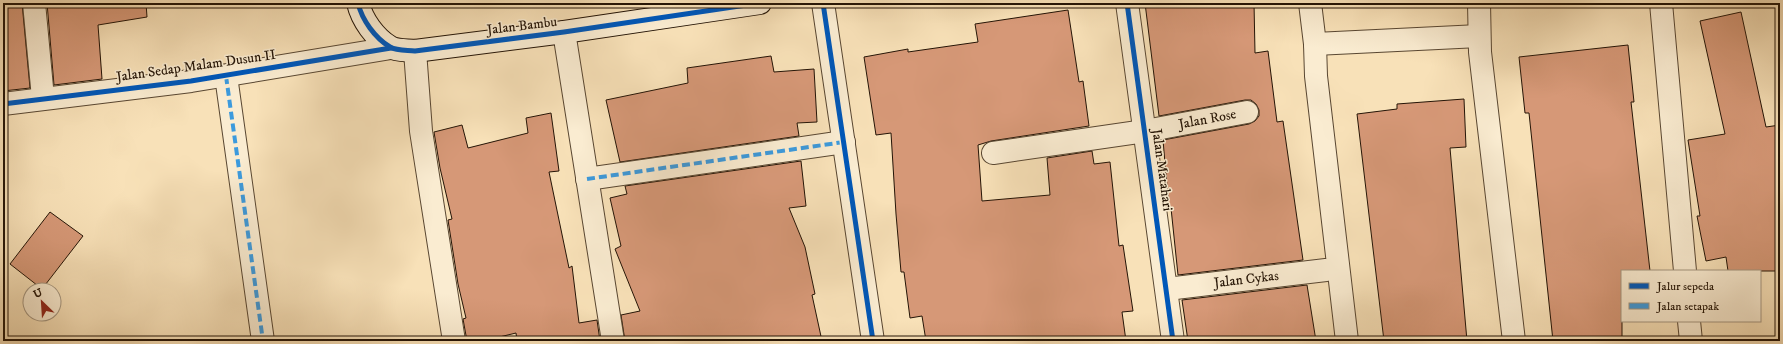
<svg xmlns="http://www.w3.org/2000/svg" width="1783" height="344" font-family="'IM FELL DW Pica',serif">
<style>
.building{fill:#d69877;stroke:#241406}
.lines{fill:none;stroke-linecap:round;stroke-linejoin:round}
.street-casing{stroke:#594732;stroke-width:24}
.secondary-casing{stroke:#241406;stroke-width:24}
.street{stroke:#faecd1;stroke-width:22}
.secondary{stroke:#faecd1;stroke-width:22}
.quiet{stroke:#3c9add;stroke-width:4;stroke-dasharray:8 4;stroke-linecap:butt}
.cycleway-casing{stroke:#faecd1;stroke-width:8}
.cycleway{stroke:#0057b8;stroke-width:5}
.labels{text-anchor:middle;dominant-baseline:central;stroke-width:3;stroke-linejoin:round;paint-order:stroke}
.street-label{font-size:14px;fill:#241406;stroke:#faecd1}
</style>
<rect width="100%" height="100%" fill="#f8e1b8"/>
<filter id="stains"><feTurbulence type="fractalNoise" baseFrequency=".005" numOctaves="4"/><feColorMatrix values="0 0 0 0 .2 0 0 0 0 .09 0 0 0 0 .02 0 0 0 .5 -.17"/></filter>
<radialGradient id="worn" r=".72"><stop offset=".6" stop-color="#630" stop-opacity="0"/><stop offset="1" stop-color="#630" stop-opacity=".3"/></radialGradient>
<!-- building -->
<g class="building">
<path d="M 3,3 L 22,3 L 30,88 L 3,91 Z"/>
<path d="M 47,3 L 146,3 L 147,17 L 98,25 L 102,79 L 54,85 Z"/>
<path d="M 1145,3 L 1254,3 L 1255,53 L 1268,51 L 1277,122 L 1283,121 L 1303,260 L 1178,275 L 1171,208 L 1169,209 L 1163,140 L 1249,124 L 1255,121 L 1259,116 L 1259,110 L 1256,104 L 1251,100 L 1245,100 L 1159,116 Z"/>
<path d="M 1068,10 L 1079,82 L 1083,81 L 1089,126 L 991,141 L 978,145 L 982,201 L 1050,195 L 1047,158 L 1092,151 L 1094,164 L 1110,162 L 1119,246 L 1123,245 L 1133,311 L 1122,312 L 1126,341 L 926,341 L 922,316 L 910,318 L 904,272 L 901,272 L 896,214 L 891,133 L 876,135 L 864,57 L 908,49 L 908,52 L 978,42 L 975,24 Z"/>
<path d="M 1741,12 L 1766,127 L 1780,125 L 1780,271 L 1728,271 L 1726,257 L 1706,261 L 1697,216 L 1700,216 L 1688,140 L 1725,134 L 1700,21 Z"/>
<path d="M 1628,45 L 1634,102 L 1631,102 L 1650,271 L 1622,271 L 1622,341 L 1553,341 L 1529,113 L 1525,113 L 1519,57 Z"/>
<path d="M 771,56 L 774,72 L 814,69 L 817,122 L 797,123 L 799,136 L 620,162 L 606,100 L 688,83 L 687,68 Z"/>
<path d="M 1464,99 L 1466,147 L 1450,148 L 1467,341 L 1384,341 L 1357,114 L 1397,109 L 1397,104 Z"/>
<path d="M 551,113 L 559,171 L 549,172 L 569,268 L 572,266 L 579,323 L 597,320 L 600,341 L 517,341 L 516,333 L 483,341 L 467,341 L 463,319 L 466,318 L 458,284 L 448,220 L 452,219 L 440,168 L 434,132 L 462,125 L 468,148 L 528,133 L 526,118 Z"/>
<path d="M 801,161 L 806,206 L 789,208 L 805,247 L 815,294 L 812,295 L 822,341 L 625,341 L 621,315 L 640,311 L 615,249 L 621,246 L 610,198 L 627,194 L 625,186 Z"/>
<path d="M 50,212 L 83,236 L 42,289 L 10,264 Z"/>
<path d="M 1307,285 L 1316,341 L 1188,341 L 1182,300 Z"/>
</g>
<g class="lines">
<defs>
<g id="street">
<path d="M 34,3 L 43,98"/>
<path d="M 823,3 L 873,341"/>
<path d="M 1127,3 L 1173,341"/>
<path d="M 1310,3 L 1315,44 L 1316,76 L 1347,341"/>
<path d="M 1479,3 L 1480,52 L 1514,341"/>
<path d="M 1661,3 L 1685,271"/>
<path d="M 564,32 L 613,341"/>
<path d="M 1315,44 L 1479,36"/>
<path d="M 415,51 L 421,131 L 454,341"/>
<path d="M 226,76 L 263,341"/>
<path d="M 3,104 L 191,81 L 391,48"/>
<path id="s1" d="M 993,153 L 1145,131 L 1247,112"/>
<path d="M 587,179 L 844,142"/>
<path id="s2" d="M 1167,289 L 1326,270"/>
<path d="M 1689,321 L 1691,341"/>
</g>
<path id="secondary" d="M 358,3 C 362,20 375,38 390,47 C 397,51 407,50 415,51 L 564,32 L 760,3"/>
</defs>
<!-- street casing -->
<use href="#street" class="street-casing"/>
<!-- secondary casing -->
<use href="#secondary" class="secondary-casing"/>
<!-- street -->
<use href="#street" class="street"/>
<!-- secondary -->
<use href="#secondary" class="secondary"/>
<!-- quiet -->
<g class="quiet">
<path d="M 226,76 L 263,341"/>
<path d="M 587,179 L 844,142"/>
</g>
<defs>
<g id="cycleway">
<path d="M 358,3 C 362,20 375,38 390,47 C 397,51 407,50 415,51 L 564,32 L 760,3"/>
<path d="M 823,3 L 873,341"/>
<path d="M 1127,3 L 1173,341"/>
<path d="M 3,104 L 191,81 L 391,48"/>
</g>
</defs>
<!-- cycleway casing -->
<use href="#cycleway" class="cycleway-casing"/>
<!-- cycleway -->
<use href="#cycleway" class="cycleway"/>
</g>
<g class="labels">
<!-- street labels -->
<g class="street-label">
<text transform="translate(522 26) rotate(-7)">Jalan Bambu</text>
<text transform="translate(196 66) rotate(-8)">Jalan Sedap Malam Dusun II</text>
<text stroke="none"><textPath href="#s1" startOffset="217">Jalan Rose</textPath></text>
<text transform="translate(1162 170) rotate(82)">Jalan Matahari</text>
<text stroke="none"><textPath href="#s2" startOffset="80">Jalan Cykas</textPath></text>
</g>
</g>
<!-- margin -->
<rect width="1783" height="344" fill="none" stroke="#f8e1b8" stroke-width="16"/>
<rect x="4" y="4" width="1775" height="336" fill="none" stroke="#241406" stroke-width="2"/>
<rect x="8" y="8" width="1767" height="328" fill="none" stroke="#241406"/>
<!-- legend -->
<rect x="1621" y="270" width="140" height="52" fill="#faecd1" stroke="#a49680"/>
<rect x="1629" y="283" width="20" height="6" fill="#0057b8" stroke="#a49680"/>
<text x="1657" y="290" font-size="12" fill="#241406">Jalur sepeda</text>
<rect x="1629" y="303" width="20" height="6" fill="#3c9add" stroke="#a49680"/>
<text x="1657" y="310" font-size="12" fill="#241406">Jalan setapak</text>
<!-- north arrow -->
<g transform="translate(42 302) rotate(335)"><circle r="19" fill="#faecd1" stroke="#a49680"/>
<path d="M0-3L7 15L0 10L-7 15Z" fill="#8f2418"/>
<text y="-6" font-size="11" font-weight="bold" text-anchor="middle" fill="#241406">U</text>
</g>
<rect width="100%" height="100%" filter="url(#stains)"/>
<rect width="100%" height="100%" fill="url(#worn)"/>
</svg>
